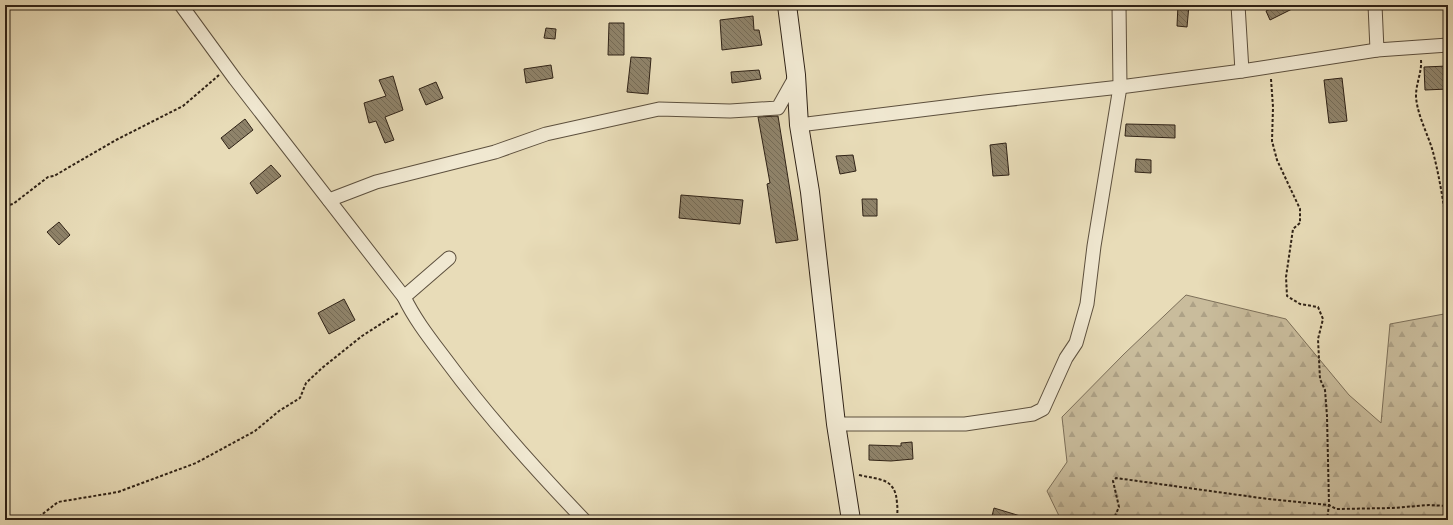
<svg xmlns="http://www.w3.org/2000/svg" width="1453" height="525" font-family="Vollkorn,serif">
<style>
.forest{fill:url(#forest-firs);stroke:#7c6f59}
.building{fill:url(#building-back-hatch);stroke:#2f2216}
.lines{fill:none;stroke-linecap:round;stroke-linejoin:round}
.minor-casing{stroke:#5d503e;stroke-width:15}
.secondary-casing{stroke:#2f2216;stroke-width:20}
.path{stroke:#2f2216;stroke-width:2;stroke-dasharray:3 2;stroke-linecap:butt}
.minor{stroke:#f0e8d1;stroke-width:13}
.secondary{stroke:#f0e8d1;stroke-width:18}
</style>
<defs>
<pattern id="forest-firs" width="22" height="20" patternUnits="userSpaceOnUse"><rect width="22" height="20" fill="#c9bc9c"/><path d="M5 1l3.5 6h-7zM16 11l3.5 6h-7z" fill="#ada186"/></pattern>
<pattern id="building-back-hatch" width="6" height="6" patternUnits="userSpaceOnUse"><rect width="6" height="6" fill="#8f836a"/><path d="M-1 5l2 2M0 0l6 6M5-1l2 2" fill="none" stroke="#756b56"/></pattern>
</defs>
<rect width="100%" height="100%" fill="#e8dcb8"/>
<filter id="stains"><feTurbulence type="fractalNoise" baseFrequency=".005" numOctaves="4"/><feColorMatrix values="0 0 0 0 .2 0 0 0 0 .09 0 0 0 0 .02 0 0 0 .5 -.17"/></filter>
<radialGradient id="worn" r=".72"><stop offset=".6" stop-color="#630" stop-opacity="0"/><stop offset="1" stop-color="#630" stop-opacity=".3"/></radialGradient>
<!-- forest -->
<path class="forest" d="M 1186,295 L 1286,319 L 1349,395 L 1381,423 L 1390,324 L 1444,314 L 1448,318 L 1448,520 L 1061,520 L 1047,491 L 1067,462 L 1062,417 L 1124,354 Z"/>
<!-- building -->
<g class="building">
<path d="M 1178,5 L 1189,5 L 1187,27 L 1177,26 Z"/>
<path d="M 1278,5 L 1300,5 L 1270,20 L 1266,11 Z"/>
<path d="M 753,16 L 754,30 L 759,30 L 762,45 L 722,50 L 720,20 Z"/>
<path d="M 609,23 L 624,23 L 624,55 L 608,55 Z"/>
<path d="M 546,28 L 556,29 L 555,39 L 544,38 Z"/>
<path d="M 631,57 L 651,58 L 648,94 L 627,92 Z"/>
<path d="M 551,65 L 553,78 L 526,83 L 524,69 Z"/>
<path d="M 1448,66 L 1448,89 L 1425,90 L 1424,67 Z"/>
<path d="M 759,70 L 761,79 L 732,83 L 731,72 Z"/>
<path d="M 393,76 L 403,110 L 385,117 L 394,140 L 385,143 L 376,121 L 369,123 L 364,103 L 386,96 L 379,80 Z"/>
<path d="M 1342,78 L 1347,121 L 1329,123 L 1324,80 Z"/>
<path d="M 436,82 L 443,98 L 426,105 L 419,89 Z"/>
<path d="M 778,116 L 798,240 L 776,243 L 767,184 L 770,183 L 758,117 Z"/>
<path d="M 245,119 L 253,130 L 229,149 L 221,138 Z"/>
<path d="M 1126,124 L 1175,125 L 1175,138 L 1125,136 Z"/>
<path d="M 1006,143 L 1009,175 L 993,176 L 990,145 Z"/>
<path d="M 853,155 L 856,171 L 840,174 L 836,156 Z"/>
<path d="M 1136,159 L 1151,160 L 1151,173 L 1135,172 Z"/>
<path d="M 271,165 L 281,176 L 257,194 L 250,183 Z"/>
<path d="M 681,195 L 743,200 L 740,224 L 679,218 Z"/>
<path d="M 862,199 L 877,199 L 877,216 L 863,216 Z"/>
<path d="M 59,222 L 70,235 L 59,245 L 47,232 Z"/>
<path d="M 344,299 L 355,320 L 329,334 L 318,313 Z"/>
<path d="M 912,442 L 913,459 L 891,461 L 869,460 L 869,445 L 901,446 L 901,443 Z"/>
<path d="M 994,508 L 1027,518 L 1027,520 L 991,520 Z"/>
</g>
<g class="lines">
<defs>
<g id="minor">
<path d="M 181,5 L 235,79 L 404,297 C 415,320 431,340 446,360 C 488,417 535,469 584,520"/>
<path d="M 1238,5 L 1242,71"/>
<path d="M 1375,5 L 1377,50"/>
<path d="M 799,125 L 985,102 L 1120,87 L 1242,71 L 1377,50 L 1448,45"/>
<path d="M 329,200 L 376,182 L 495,152 L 546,134 L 659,109 L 730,111 L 778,108 L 796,76"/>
<path d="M 404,297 L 449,258"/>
<path d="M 836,424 L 965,424 L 1033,414 L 1043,409 L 1066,358 L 1076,343 L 1087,304 L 1094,246 L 1120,87 L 1119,5"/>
</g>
<path id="secondary" d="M 787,5 L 796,75 L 799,125 L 810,192 L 836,424 L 851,520"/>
</defs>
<!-- minor casing -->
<use href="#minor" class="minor-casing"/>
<!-- secondary casing -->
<use href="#secondary" class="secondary-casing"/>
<!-- path -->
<g class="path">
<path d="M 1421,60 C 1422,72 1416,83 1416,96 C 1417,115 1428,134 1433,152 C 1440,179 1444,206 1448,234"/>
<path d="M 1271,79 L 1273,107 L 1272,141 L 1277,160 L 1300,209 L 1300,223 L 1293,229 L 1286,277 L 1287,296 L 1300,304 L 1318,307 L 1323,319 L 1318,339 L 1320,379 L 1325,390 L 1327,416 L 1329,505 L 1327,520"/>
<path d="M 5,206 L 13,204 L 48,177 L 54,176 L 116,140 L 183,106 L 219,75"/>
<path d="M 859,475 C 879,480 896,477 897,504 C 898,509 897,515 897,520"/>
<path d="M 35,520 L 58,502 L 118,492 L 196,463 L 255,431 L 279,411 L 300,398 L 306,383 L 322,368 L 362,336 L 398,313"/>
<path d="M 1100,520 L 1115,516 L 1119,507 L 1113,481 L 1116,478 L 1268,499 L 1329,505 L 1336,509 L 1393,508 L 1429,505 L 1448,506"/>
</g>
<!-- minor -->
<use href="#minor" class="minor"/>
<!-- secondary -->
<use href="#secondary" class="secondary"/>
</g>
<!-- margin -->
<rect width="1453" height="525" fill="none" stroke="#e8dcb8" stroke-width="20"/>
<rect x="6" y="6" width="1441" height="513" fill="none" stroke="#2f2216" stroke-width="2"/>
<rect x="10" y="10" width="1433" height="505" fill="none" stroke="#2f2216"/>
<rect width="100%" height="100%" filter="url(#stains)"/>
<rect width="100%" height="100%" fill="url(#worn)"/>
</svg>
